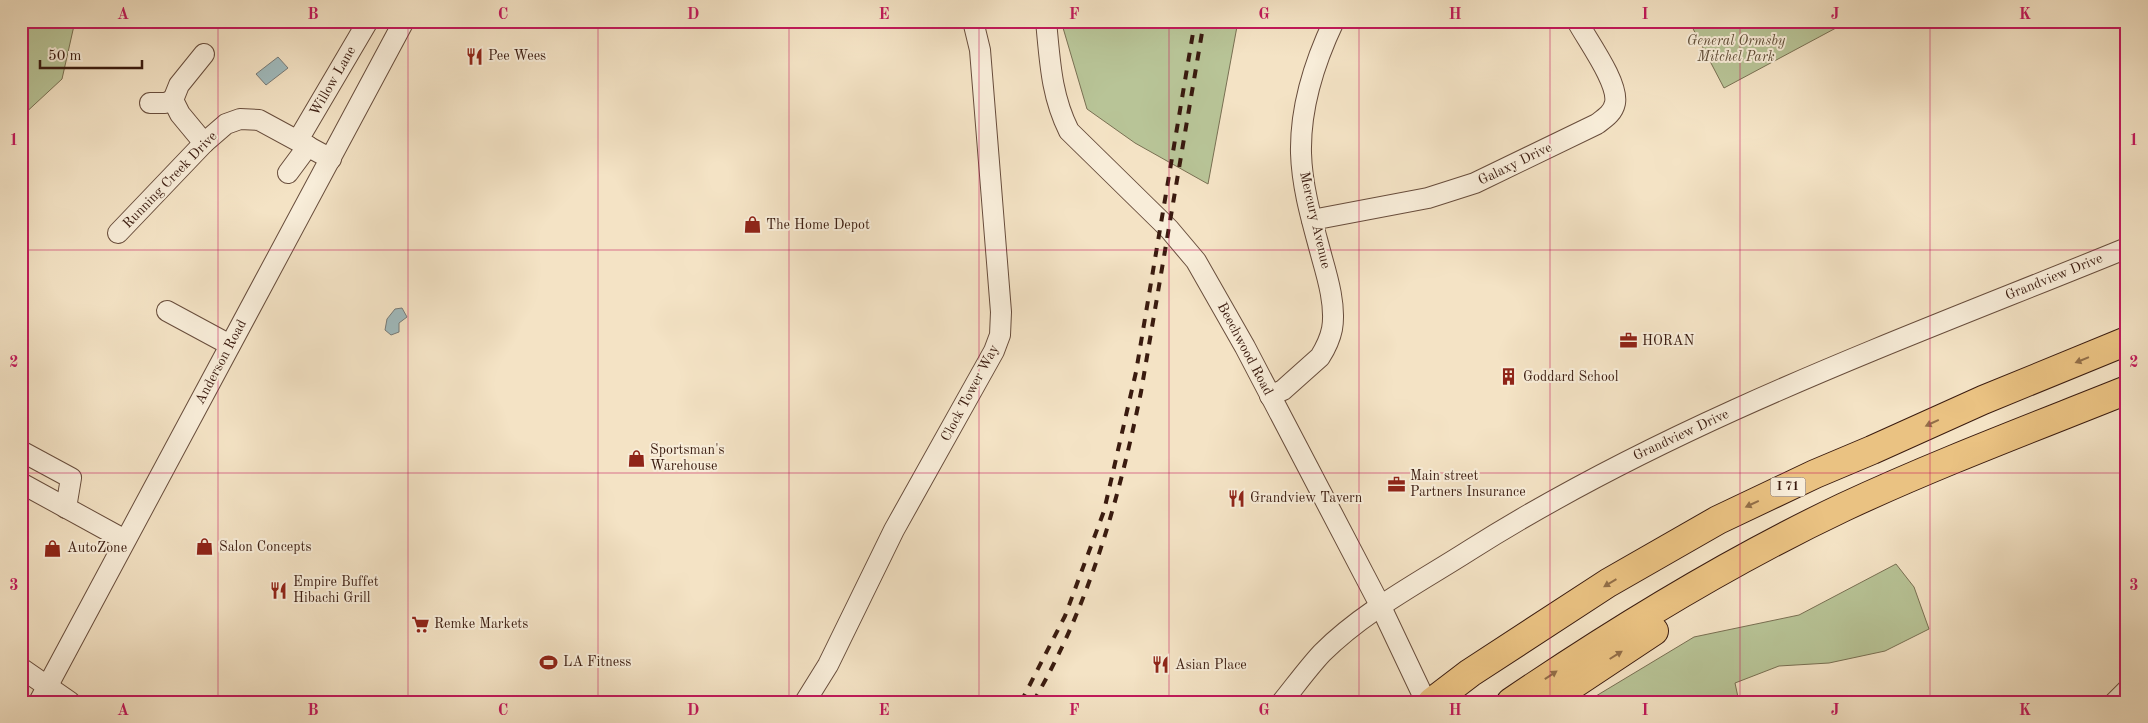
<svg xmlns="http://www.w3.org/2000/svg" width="2148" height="723" font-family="'Old Standard TT',serif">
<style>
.green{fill:#b8c497;stroke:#797053}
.water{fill:#a0bbbe;stroke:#777b78}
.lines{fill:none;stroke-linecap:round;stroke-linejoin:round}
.minor-casing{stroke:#684d3c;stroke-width:22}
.highway-casing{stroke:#3a1b0f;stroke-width:30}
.minor{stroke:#f8edd9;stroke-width:20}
.highway{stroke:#eac282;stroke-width:28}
.rail{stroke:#3a1b0f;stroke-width:4;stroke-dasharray:9 9;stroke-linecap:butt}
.oneway{fill:#926e48}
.grid{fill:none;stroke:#c2185b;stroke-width:1;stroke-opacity:0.55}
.labels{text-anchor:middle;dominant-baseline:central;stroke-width:4;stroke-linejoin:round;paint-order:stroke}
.shield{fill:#f8edd9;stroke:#735a4c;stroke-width:1}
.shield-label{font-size:12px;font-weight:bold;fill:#3a1b0f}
.park-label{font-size:14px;font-style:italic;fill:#604e38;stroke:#f8edd9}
.poi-label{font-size:14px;fill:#3a1b0f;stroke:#f8edd9;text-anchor:start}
.street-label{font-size:14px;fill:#3a1b0f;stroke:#f8edd9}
.neatline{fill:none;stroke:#c2185b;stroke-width:2}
.grid-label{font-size:16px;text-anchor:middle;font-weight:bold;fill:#c2185b}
</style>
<rect width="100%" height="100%" fill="#f4e3c5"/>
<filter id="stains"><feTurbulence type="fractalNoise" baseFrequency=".004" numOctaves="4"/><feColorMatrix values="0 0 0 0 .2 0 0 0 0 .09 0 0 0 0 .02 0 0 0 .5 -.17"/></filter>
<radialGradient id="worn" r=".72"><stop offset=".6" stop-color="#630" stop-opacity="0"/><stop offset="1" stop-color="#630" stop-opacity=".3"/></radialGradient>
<!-- green -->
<g class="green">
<path d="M 21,21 L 75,21 L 62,79 L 21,117 Z"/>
<path d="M 1061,21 L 1238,21 L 1208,184 L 1135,143 L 1087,109 Z"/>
<path d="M 1689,21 L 1849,21 L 1724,88 Z"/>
<path d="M 1896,564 L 1914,587 L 1929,629 L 1885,651 L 1829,663 L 1779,666 L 1735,683 L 1739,702 L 1586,702 L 1694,637 L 1799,615 Z"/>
</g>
<!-- water -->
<g class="water">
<path d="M 278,57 L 288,68 L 266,85 L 256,74 Z"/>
<path d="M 402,308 L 407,317 L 399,323 L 399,332 L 391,335 L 385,330 L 387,319 L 395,309 Z"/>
</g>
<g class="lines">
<defs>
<g id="minor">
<path d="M 1046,21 C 1050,61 1051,95 1069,131 L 1169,229 L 1196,261 L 1245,347 L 1381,607 L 1426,702"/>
<path d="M 204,54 L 179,85 L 173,100 L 180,114 L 204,143"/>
<path d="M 150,103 L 165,103 L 173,100"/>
<path d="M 298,140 L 368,21"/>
<path d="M 288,173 L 308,146"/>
<path d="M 1312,220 L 1428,198 L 1475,183 L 1597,124 C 1605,118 1613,113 1615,103 C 1619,83 1587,40 1577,21"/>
<path d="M 118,233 L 204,143 L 226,124 L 240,119 L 259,120 L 331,159"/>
<path d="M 167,311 L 230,345"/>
<path d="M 1270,396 L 1283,390 L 1320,357 C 1325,349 1330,339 1332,329 C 1336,307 1328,279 1322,258 C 1313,224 1302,189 1301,153 C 1300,107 1314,63 1334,21"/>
<path d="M 21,451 L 71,478 L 66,508"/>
<path d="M 21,483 L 125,540"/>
<path d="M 21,668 L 70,702"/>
<path d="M 39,702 L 404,21"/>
<path d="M 805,702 L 828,665 L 894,530 L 994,351 L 1000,335 L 1001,312 L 980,50 L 973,21"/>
<path d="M 1282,702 C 1295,686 1308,668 1322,653 C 1364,611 1420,582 1470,550 C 1674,421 1904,339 2127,248"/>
<path d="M 2115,702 L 2127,690"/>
</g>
<g id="highway">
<path d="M 1432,702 L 1470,673 L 1608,583 L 1718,520 L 1815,474 L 1872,450 L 1983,400 L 2127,341"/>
<path d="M 1511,702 C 1617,630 1728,562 1844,507 C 1936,464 2032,428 2127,390"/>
<path d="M 1547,702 L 1654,631"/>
</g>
</defs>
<!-- minor casing -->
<use href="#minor" class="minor-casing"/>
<!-- highway casing -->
<use href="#highway" class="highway-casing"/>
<!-- minor -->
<use href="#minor" class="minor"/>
<!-- highway -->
<use href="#highway" class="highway"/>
<!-- rail -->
<g class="rail">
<path d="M 1021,702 L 1065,616 L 1104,511 L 1136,372 L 1195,21"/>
<path d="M 1033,702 C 1089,607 1119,499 1141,392 L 1204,21"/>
</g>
</g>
<!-- one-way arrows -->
<defs><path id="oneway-solid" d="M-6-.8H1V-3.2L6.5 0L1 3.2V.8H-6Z" transform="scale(1.25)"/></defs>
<g class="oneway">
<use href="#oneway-solid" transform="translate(2082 360) rotate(158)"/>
<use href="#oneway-solid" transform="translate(1932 423) rotate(155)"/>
<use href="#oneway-solid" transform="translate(1752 504) rotate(155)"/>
<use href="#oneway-solid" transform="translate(1610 583) rotate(149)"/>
<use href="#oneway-solid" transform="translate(1616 655) rotate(-32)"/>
<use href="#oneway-solid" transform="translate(1551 675) rotate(-34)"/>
</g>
<!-- grid -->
<path class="grid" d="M 218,21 L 218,702M 408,21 L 408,702M 598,21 L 598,702M 789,21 L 789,702M 979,21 L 979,702M 1169,21 L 1169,702M 1359,21 L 1359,702M 1550,21 L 1550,702M 1740,21 L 1740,702M 1930,21 L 1930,702M 21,250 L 2127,250M 21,473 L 2127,473"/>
<!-- icons -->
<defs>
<symbol id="restaurant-bare" viewBox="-9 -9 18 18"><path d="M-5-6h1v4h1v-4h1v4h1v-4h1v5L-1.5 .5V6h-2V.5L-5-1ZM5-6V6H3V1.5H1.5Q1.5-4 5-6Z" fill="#8f2418" stroke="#f8edd9" stroke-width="2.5" paint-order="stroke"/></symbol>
<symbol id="shop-bare" viewBox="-9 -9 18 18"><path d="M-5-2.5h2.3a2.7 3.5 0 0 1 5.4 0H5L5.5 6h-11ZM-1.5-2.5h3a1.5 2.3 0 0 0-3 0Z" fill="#8f2418" stroke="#f8edd9" stroke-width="2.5" paint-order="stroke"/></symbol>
<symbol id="office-bare" viewBox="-9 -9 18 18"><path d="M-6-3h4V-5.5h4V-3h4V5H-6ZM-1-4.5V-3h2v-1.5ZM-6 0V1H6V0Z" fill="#8f2418" stroke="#f8edd9" stroke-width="2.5" paint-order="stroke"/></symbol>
<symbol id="building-bare" viewBox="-9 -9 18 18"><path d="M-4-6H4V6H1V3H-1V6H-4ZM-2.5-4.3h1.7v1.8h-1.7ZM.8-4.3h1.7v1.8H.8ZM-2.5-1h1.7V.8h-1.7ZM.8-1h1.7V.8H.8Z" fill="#8f2418" stroke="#f8edd9" stroke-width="2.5" paint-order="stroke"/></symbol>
<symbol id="supermarket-bare" viewBox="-9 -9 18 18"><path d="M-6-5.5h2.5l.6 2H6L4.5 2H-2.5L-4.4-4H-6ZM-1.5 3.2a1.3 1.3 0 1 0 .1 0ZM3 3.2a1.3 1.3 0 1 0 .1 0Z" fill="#8f2418" stroke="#f8edd9" stroke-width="2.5" paint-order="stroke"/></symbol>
<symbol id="stadium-bare" viewBox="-9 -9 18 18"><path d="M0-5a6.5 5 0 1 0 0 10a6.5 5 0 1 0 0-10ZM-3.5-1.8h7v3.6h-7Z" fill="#8f2418" stroke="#f8edd9" stroke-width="2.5" paint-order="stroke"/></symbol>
</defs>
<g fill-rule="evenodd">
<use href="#restaurant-bare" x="462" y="44" width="25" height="25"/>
<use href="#shop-bare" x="740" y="212" width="25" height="25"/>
<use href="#office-bare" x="1616" y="328" width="25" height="25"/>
<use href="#building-bare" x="1496" y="364" width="25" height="25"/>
<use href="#shop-bare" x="624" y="446" width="25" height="25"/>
<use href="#office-bare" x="1384" y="472" width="25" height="25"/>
<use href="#restaurant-bare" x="1224" y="486" width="25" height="25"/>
<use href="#shop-bare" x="192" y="534" width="25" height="25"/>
<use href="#shop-bare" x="40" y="536" width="25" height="25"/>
<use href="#restaurant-bare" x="266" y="578" width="25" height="25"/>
<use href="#supermarket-bare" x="408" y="612" width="25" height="25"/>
<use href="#stadium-bare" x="536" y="650" width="25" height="25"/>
<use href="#restaurant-bare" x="1148" y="652" width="25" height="25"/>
</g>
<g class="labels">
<!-- shield labels -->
<rect class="shield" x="1770.5" y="477.5" width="35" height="19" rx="4"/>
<g class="shield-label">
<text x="1788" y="487">I 71</text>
</g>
<!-- park labels -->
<g class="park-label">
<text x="1736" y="41">General Ormsby<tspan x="1736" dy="16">Mitchel Park</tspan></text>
</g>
<!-- poi labels -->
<g class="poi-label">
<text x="488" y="56">Pee Wees</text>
<text x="766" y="225">The Home Depot</text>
<text x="1642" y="341">HORAN</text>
<text x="1523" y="377">Goddard School</text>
<text x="650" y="450">Sportsman's<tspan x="650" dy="16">Warehouse</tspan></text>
<text x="1410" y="476">Main street<tspan x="1410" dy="16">Partners Insurance</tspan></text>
<text x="1250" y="498">Grandview Tavern</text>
<text x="219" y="547">Salon Concepts</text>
<text x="67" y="548">AutoZone</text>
<text x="293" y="582">Empire Buffet<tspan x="293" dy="16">Hibachi Grill</tspan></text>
<text x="434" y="624">Remke Markets</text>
<text x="563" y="662">LA Fitness</text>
<text x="1175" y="665">Asian Place</text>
</g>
<!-- street labels -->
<g class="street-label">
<text transform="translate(333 81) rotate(-60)">Willow Lane</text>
<text transform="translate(1515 164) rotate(-26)">Galaxy Drive</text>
<text transform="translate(170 180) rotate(-46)">Running Creek Drive</text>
<text transform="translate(1315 220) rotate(77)">Mercury Avenue</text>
<text transform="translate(2054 277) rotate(-22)">Grandview Drive</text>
<text transform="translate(1245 349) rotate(62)">Beechwood Road</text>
<text transform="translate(221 362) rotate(-62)">Anderson Road</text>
<text transform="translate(970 393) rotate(-62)">Clock Tower Way</text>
<text transform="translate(1681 435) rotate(-25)">Grandview Drive</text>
</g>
</g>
<!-- margin -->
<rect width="2148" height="723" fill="none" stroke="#f4e3c5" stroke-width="55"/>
<!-- scale -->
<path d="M40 60v8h102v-8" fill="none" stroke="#3a1b0f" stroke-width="2.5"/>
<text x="48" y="60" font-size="15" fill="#3a1b0f" stroke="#f8edd9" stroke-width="4" paint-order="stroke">50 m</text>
<rect x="28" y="28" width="2092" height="668" class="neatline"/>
<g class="grid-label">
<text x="123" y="19">A</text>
<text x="313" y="19">B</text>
<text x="503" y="19">C</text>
<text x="693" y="19">D</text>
<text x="884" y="19">E</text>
<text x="1074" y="19">F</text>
<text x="1264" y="19">G</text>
<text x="1455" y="19">H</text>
<text x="1645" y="19">I</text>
<text x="1835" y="19">J</text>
<text x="2025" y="19">K</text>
<text x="14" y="145">1</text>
<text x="2134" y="145">1</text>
<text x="14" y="367">2</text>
<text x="2134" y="367">2</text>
<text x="14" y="590">3</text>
<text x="2134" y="590">3</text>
<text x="123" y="715">A</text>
<text x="313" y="715">B</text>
<text x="503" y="715">C</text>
<text x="693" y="715">D</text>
<text x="884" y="715">E</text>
<text x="1074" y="715">F</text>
<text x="1264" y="715">G</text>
<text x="1455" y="715">H</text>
<text x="1645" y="715">I</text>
<text x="1835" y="715">J</text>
<text x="2025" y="715">K</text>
</g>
<rect width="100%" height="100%" filter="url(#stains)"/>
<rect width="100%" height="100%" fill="url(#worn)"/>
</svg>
